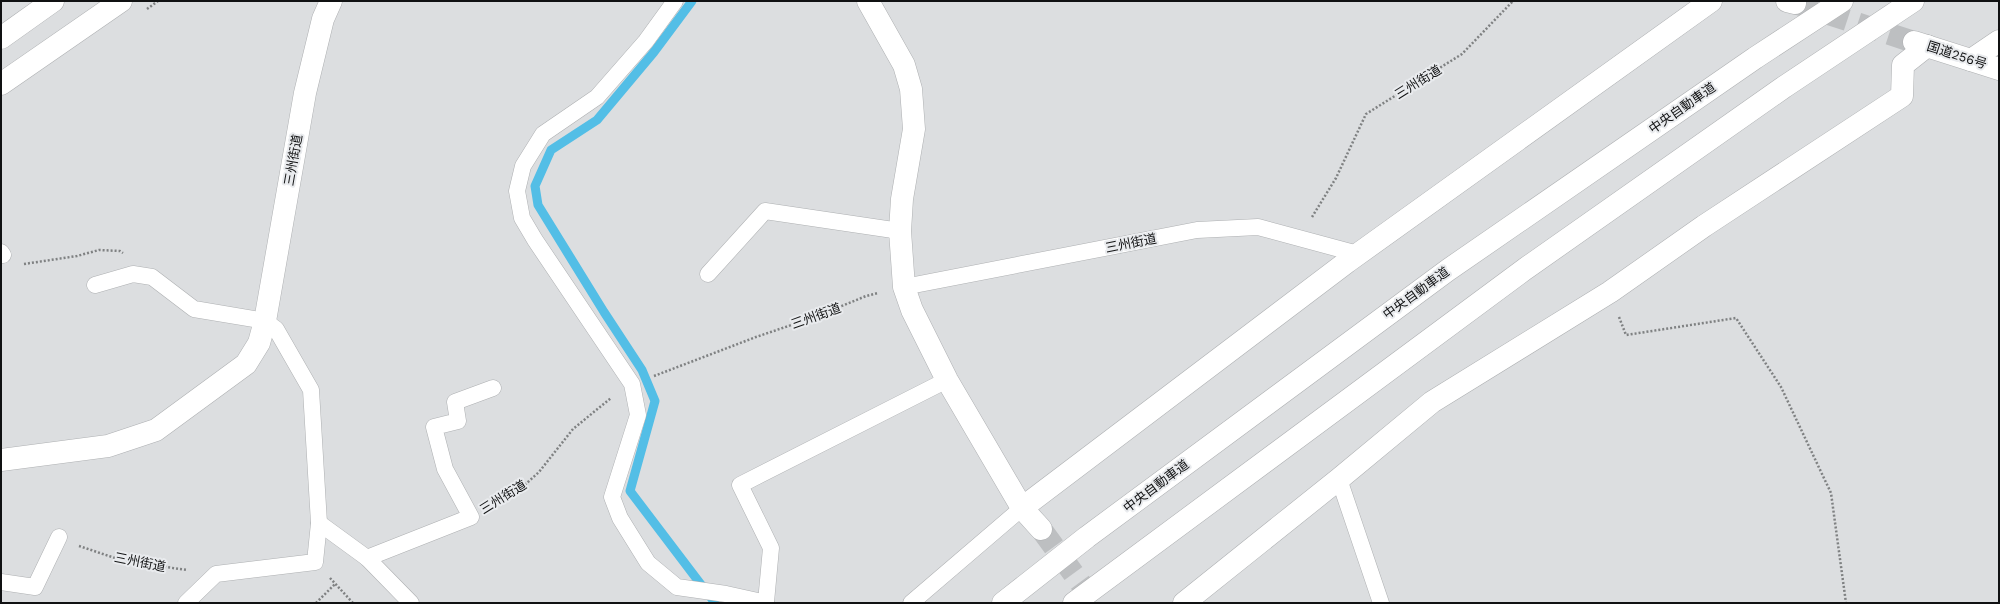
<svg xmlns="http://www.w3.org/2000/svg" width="2000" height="604" font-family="'Work Sans','Noto Sans JP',sans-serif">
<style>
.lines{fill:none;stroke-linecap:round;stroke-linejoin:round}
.stream{stroke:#53bee6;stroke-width:9}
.minor-tunnel{stroke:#bdbfc1;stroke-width:22;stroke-dasharray:22 11;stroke-linecap:butt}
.trunk-tunnel{stroke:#bdbfc1;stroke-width:22;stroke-dasharray:22 11;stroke-linecap:butt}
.service-casing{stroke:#aeb0b2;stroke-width:17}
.minor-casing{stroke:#aeb0b2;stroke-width:23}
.primary-casing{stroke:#aeb0b2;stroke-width:23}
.trunk-casing{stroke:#aeb0b2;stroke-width:23}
.motorway-casing{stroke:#aeb0b2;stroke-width:23}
.path{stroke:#7f8182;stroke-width:2.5;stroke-dasharray:2 2;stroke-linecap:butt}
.service{stroke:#fff;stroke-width:16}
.minor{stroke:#fff;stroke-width:22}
.primary{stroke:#fff;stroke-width:22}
.trunk{stroke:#fff;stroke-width:22}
.motorway{stroke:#fff;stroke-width:22}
.labels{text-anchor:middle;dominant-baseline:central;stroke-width:4;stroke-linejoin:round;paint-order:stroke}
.street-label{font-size:13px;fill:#101112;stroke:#e9ebee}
</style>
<rect width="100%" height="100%" fill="#dcdee0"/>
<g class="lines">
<!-- stream -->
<path class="stream" d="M 692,1 L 654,52 L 597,120 L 551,150 L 535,186 L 538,205 L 604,312 L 642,370 L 655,401 L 630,491 L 715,603"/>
<!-- minor-tunnel -->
<path class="minor-tunnel" d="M 1041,529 L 1095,603"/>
<!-- trunk-tunnel -->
<path class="trunk-tunnel" d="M 1795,3 L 1914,42"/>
<defs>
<g id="service">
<path d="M 675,1 L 646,41 L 597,97 L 543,134 L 523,166 L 517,191 L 522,218 L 535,240 L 632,384 L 638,415 L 612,497 L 620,518 L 648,563 L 677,587 L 726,594 L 766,603"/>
<path d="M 1,252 L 3,255"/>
<path d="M 708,274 L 765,211 L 900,231"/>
<path d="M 95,285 L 133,274 L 152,277 L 194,309 L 265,321 L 276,329 L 311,390 L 319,523 L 315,562 L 216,574 L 186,603"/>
<path d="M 904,287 L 1197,230 L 1258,227 L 1358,254"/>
<path d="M 1339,479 L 1381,603"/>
<path d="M 319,523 L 367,558 L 411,603"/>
<path d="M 367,558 L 471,517 L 445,469 L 434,427 L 458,421 L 455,402 L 493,388"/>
<path d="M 1,582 L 35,587 L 59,537"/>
<path d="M 766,602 L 771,548 L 740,485 L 947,380"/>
<path d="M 911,603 L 1022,508"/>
</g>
<g id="minor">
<path d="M 868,1 L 904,65 L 911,89 L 914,129 L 902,199 L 900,231 L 904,287 L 912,310 L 947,380 L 1022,508 L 1041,529"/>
<path d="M 1971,60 L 1999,41"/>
<path d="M 1,460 L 108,446 L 156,430 L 246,364 L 259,343 L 265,321 L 305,93 L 323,19 L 331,1"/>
<path d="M 1022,508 L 1347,262 L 1711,1"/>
<path d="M 1184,603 L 1339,479 L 1432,402 L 1610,292 L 1704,226 L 1902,96 L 1903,65 L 1927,46"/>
</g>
<g id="primary">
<path d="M 1,38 L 53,1"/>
<path d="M 1,84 L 121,1"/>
</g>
<g id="trunk">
<path d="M 1787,1 L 1795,3"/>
<path d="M 1914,42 L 1999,69"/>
</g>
<g id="motorway">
<path d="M 1003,603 L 1087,537 L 1448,270 L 1755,58 L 1842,1"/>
<path d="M 1074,603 L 1525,269 L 1784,87 L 1913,1"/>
</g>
</defs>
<!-- service casing -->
<use href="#service" class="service-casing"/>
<!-- minor casing -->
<use href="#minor" class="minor-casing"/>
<!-- primary casing -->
<use href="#primary" class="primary-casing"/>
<!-- trunk casing -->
<use href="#trunk" class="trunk-casing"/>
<!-- motorway casing -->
<use href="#motorway" class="motorway-casing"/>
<!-- path -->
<g class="path">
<path d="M 147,9 L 158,1"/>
<path d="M 1312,217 L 1336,178 L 1366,114 L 1462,54 L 1513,1"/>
<path d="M 24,264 L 77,256 L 99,250 L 120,251 L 123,253"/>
<path d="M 1619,317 L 1626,335 L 1736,318 L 1781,387 L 1831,493 L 1846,603"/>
<path d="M 654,376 L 756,337 L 815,317 L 866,296 L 878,293"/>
<path d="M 491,506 L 518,491 L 539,472 L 573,429 L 611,398"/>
<path d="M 79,546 L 124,561 L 187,570"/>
<path d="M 330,578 L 353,603"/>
<path d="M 316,603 L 335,584"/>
</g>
<!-- service -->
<use href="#service" class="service"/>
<!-- minor -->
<use href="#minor" class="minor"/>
<!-- primary -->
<use href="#primary" class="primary"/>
<!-- trunk -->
<use href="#trunk" class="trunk"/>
<!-- motorway -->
<use href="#motorway" class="motorway"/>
</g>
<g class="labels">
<!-- street labels -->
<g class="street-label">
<text transform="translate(1957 55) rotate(18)">国道256号</text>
<text transform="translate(1418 82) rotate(-32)">三州街道</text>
<text transform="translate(1682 108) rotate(-35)">中央自動車道</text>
<text transform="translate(293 160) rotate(-80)">三州街道</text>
<text transform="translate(1131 243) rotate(-11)">三州街道</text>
<text transform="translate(1416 293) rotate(-36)">中央自動車道</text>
<text transform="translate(816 316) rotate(-20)">三州街道</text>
<text transform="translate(1156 486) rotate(-37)">中央自動車道</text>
<text transform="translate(503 497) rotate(-32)">三州街道</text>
<text transform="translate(140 562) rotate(11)">三州街道</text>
</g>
</g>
<!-- border -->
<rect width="2000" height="604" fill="none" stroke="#101112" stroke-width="4"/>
</svg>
